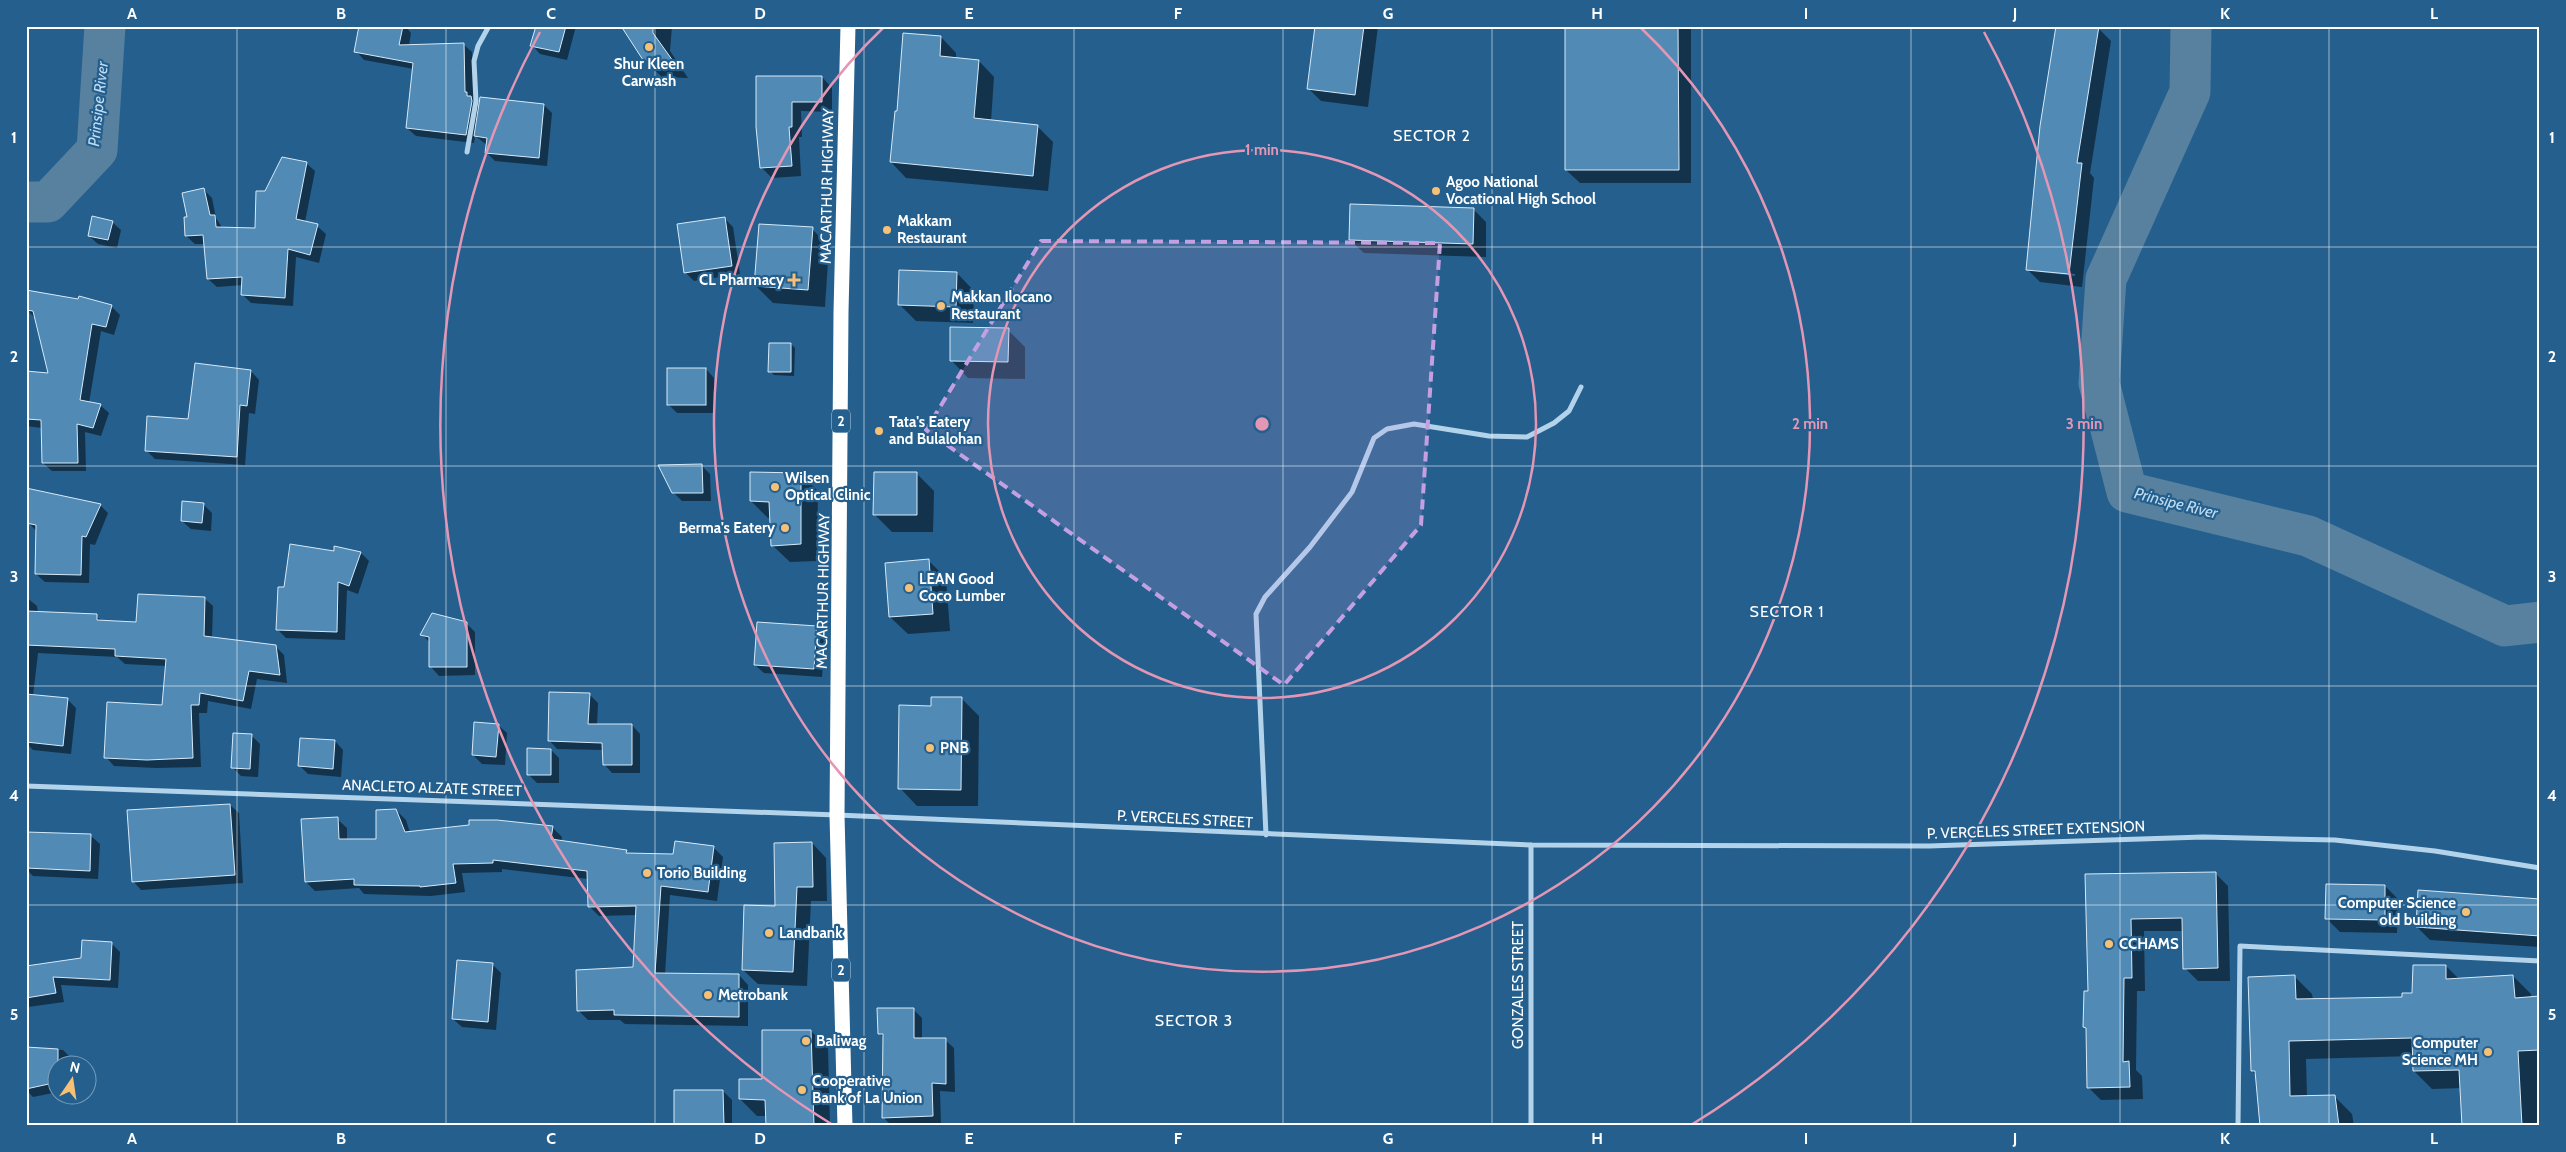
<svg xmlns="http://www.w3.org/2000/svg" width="2566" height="1152" font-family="Cabin,sans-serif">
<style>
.shadow{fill:#0007;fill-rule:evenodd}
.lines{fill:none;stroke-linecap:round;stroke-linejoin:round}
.river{stroke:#58809f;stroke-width:41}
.building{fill:#508ab5;stroke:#d7eaf8}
.street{stroke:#b3d3eb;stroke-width:5}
.highway{stroke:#fff;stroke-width:15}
.marked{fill:#c4a0e2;fill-opacity:0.2;stroke:#c4a0e2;stroke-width:4;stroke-dasharray:10 6;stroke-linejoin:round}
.grid{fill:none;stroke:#fff;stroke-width:1;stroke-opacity:0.55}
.ring{fill:none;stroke:#e497b5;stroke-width:2.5}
.poi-dot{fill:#f6c176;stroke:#245f8d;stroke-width:2}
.labels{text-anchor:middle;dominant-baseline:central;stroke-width:4.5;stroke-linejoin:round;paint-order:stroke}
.shield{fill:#245f8d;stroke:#bdcfdd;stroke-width:1}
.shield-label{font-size:14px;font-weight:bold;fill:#fff}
.poi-label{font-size:15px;font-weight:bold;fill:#fff;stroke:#245f8d;text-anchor:start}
.street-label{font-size:15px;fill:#fff;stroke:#245f8d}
.water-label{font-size:16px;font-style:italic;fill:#bedcf2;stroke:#245f8d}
.neighbourhood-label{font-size:16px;letter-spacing:1px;fill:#fff;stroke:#245f8d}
.centre{fill:#e497b5;stroke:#245f8d;stroke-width:2.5}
.ring-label{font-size:15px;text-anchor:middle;font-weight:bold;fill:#e497b5;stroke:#245f8d;stroke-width:4.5;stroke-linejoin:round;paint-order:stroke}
.neatline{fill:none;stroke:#fff;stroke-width:2}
.grid-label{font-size:16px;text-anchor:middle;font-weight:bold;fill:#fff}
</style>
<rect width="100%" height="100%" fill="#245f8d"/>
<!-- shadow -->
<g class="shadow">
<path d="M 361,26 L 405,26 L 411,33 L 409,46 L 463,44 L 472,52 L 473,100 L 480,107 L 544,105 L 552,113 L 547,166 L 495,161 L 487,153 L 487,145 L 475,136 L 474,143 L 416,136 L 407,128 L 414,69 L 364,60 L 356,51 Z"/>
<path d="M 537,26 L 576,26 L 567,60 L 540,54 L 532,45 Z"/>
<path d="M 627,26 L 672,26 L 670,51 L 688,78 L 662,77 L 644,60 Z"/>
<path d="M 1316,26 L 1378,26 L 1368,107 L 1321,101 L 1308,88 Z"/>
<path d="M 1566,26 L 1691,26 L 1691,183 L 1580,183 L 1566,170 Z"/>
<path d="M 2098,28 L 2111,41 L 2090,173 L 2094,178 L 2082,287 L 2040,282 L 2027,269 ZM 2040,270 L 2075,274 L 2075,276 L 2040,272 Z"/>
<path d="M 941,37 L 956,53 L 956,59 L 979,61 L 994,77 L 991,121 L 1037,126 L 1053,142 L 1048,191 L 906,178 L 891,162 L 898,112 Z"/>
<path d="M 822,77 L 832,88 L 832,112 L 801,111 L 802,137 L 799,137 L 801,176 L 772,178 L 762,168 L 758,127 Z"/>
<path d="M 306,163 L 315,171 L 305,222 L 317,226 L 326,234 L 319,263 L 296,257 L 293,306 L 251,303 L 243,295 L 243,285 L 217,287 L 208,279 L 205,244 L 195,244 L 186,236 L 188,218 L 204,190 L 212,198 L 216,218 L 223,229 L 257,229 L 265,192 Z"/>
<path d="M 1473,209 L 1486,222 L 1486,257 L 1364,253 L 1350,240 Z"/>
<path d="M 724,218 L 733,227 L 740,274 L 694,281 L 685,272 Z"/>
<path d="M 112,222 L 121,230 L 117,248 L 98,244 L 89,236 Z"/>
<path d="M 812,229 L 829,246 L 825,307 L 773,303 L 756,286 Z"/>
<path d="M 957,273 L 974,291 L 973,323 L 916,321 L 899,304 Z"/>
<path d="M 111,306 L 120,315 L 114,335 L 101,331 L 89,403 L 100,405 L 109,413 L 101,436 L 85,432 L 86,471 L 52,471 L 43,463 L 42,428 L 26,426 L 26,372 L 50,374 L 35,318 L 27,310 Z"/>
<path d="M 1008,330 L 1025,347 L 1025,379 L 968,378 L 951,360 Z"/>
<path d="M 791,344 L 795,348 L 794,376 L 774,375 L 770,371 Z"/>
<path d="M 706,369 L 714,378 L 714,413 L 677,413 L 668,404 Z"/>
<path d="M 251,371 L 259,380 L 255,414 L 249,413 L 245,465 L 155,459 L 146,450 L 189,420 Z"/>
<path d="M 702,466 L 710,474 L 711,501 L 682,501 L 673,492 Z"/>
<path d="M 916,473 L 934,491 L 933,532 L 892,532 L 875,515 Z"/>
<path d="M 800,474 L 818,491 L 817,561 L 790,562 L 772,545 L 771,518 L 768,518 L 751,501 Z"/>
<path d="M 203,504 L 212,513 L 211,531 L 191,529 L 182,521 Z"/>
<path d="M 100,505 L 108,513 L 95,545 L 90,544 L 89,583 L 45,582 L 36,574 L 36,531 L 28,522 Z"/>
<path d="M 335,547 L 361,553 L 369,561 L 358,594 L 347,590 L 345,640 L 286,638 L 278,630 L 285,588 L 335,552 Z"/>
<path d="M 928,560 L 946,578 L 950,631 L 908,634 L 890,617 Z"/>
<path d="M 26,597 L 37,606 L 38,613 L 96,616 L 102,621 L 138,623 L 204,598 L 213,606 L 212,638 L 276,647 L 284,655 L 287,683 L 257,679 L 251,709 L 208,701 L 207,713 L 199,713 L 201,767 L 156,768 L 114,766 L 106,757 L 163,707 L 166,666 L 125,664 L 117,657 L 38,653 L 33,696 L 68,700 L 76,708 L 71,754 L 33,750 L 26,743 Z"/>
<path d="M 466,623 L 475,632 L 475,675 L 439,676 L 431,667 L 430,643 L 422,634 Z"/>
<path d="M 816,627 L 825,636 L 822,677 L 764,673 L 755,665 Z"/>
<path d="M 589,694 L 598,703 L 597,725 L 632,725 L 640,734 L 640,773 L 612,773 L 604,764 L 604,750 L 557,749 L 549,740 Z"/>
<path d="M 961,698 L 979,716 L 978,806 L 917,806 L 900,788 L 932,707 Z"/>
<path d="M 498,725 L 507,733 L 505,765 L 482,764 L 473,755 Z"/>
<path d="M 251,735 L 260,744 L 258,777 L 241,776 L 232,767 Z"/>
<path d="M 335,741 L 343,750 L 341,777 L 308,774 L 299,765 Z"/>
<path d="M 551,750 L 559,758 L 559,783 L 537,783 L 528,774 Z"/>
<path d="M 230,805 L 239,813 L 243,883 L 141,890 L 133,881 Z"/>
<path d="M 396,810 L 406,820 L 410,833 L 552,827 L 562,837 L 561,842 L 626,851 L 630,855 L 674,856 L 713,847 L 723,857 L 717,901 L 670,895 L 665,974 L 739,975 L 748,985 L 748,1026 L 625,1024 L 620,1020 L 588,1020 L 579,1011 L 634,969 L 636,915 L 599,916 L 589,906 L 588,879 L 502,869 L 502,872 L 462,873 L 465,892 L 431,896 L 364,894 L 359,888 L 315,891 L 306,882 L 337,819 L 347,828 L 347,840 L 378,840 Z"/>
<path d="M 26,833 L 91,836 L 100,844 L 98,879 L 33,876 L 26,869 Z"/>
<path d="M 812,843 L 826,858 L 827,901 L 811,901 L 807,986 L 758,984 L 743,970 Z"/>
<path d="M 2215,873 L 2228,886 L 2230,981 L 2198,981 L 2185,968 L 2184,931 L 2144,931 L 2145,991 L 2137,991 L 2136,1070 L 2142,1076 L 2143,1099 L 2101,1100 L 2088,1087 L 2087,1030 L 2084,1027 L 2089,992 L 2087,875 Z"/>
<path d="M 2385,886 L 2398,899 L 2397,933 L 2340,932 L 2327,919 Z"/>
<path d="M 2540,900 L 2540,947 L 2430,940 L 2417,927 Z"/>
<path d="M 111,943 L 120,952 L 118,988 L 61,985 L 64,1002 L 28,1007 L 26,1005 L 26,967 L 82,959 Z"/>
<path d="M 492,964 L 501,973 L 496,1030 L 462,1027 L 453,1019 Z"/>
<path d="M 2446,966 L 2459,979 L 2513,976 L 2531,994 L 2531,998 L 2540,997 L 2540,1126 L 2464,1126 L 2462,1088 L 2432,1089 L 2414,1071 L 2414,1056 L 2306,1059 L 2307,1097 L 2335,1097 L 2352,1114 L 2354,1126 L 2261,1126 L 2257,1076 L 2252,1071 L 2295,977 L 2312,994 L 2313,1000 L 2404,998 L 2413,994 Z"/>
<path d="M 913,1009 L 922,1018 L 922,1039 L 945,1040 L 954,1048 L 955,1092 L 940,1091 L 941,1124 L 892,1126 L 883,1117 L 884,1038 L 879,1033 Z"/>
<path d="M 811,1031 L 828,1048 L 830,1126 L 765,1126 L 766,1116 L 757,1116 L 740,1099 L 763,1080 Z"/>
<path d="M 26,1048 L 63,1050 L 72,1059 L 73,1064 L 58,1064 L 58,1092 L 33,1097 L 26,1090 Z"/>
<path d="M 723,1091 L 732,1100 L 732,1126 L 675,1126 Z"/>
</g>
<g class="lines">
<!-- river -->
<g class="river">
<path d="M 2191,26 L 2190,92 L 2106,279 L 2099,383 L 2127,492 L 2308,536 L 2505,626 L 2540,622"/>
<path d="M 26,202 L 48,202 L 97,150 L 105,26"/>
</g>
</g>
<!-- building -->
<g class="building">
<path d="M 359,26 L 403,26 L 399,45 L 464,43 L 465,92 L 467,92 L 467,96 L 471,96 L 472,101 L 466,135 L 406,128 L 413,63 L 354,52 Z"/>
<path d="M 536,26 L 566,26 L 559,52 L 530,46 Z"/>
<path d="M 621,26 L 653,26 L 653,33 L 673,61 L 643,60 Z"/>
<path d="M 1315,26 L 1364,26 L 1355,95 L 1307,89 Z"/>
<path d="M 1565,26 L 1678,26 L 1679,170 L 1565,170 Z"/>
<path d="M 2056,26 L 2099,26 L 2077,163 L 2082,163 L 2069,274 L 2026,270 L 2040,126 Z"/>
<path d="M 903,33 L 941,36 L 940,56 L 979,60 L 974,118 L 1038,125 L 1033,176 L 890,162 L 895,111 L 897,111 Z"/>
<path d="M 756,76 L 822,76 L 822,102 L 792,102 L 792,127 L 789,127 L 792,166 L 760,168 L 756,127 Z"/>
<path d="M 480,97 L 544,104 L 539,158 L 485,153 L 487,138 L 474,136 Z"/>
<path d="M 282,157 L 307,162 L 296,219 L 318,224 L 310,255 L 288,249 L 285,298 L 241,295 L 242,277 L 207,279 L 203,235 L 185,236 L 184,217 L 187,217 L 182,193 L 204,188 L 210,215 L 215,215 L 216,227 L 255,228 L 256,191 L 265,191 Z"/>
<path d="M 1350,204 L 1474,208 L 1473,244 L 1349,240 Z"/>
<path d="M 92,216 L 113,221 L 108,240 L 88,236 Z"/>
<path d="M 725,217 L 732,266 L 684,273 L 677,224 Z"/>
<path d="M 759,224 L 813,227 L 808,290 L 754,286 Z"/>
<path d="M 899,270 L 957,272 L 956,307 L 898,305 Z"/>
<path d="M 26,290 L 78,299 L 79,296 L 112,305 L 106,327 L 92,324 L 80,400 L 101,404 L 93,428 L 77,424 L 78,463 L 42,463 L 41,420 L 26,419 L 26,371 L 48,373 L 33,311 L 26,310 Z"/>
<path d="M 950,327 L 1009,328 L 1008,362 L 950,361 Z"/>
<path d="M 769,343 L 791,343 L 791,372 L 768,372 Z"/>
<path d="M 195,363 L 251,370 L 247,406 L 240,405 L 237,457 L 145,451 L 147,416 L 188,419 Z"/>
<rect x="667" y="368" width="39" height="37"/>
<path d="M 702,464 L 703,493 L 672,493 L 658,465 Z"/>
<path d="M 750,472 L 801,473 L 801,544 L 771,546 L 769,502 L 750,501 Z"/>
<path d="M 874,472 L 917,472 L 917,515 L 873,515 Z"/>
<path d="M 26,488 L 101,504 L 86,537 L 82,536 L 81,575 L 35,574 L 36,525 L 26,523 Z"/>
<path d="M 182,501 L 204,503 L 202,523 L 181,521 Z"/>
<path d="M 290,544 L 334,551 L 334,546 L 361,552 L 349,586 L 338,582 L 337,632 L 276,630 L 278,587 L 284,587 Z"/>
<path d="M 929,559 L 933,614 L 889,617 L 885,563 Z"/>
<path d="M 138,594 L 205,597 L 204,636 L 276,645 L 280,675 L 249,671 L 243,701 L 200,693 L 199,705 L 191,705 L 193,758 L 147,760 L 104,758 L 107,702 L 162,705 L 166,659 L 115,656 L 115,649 L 26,645 L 26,611 L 97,614 L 97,620 L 136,622 Z"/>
<path d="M 432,613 L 467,622 L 467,667 L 429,667 L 429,637 L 420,635 Z"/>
<path d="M 757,622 L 817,626 L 814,669 L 754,665 Z"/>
<path d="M 549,692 L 590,693 L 588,724 L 632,724 L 632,765 L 603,765 L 602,743 L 548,741 Z"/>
<path d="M 26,694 L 68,698 L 63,746 L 26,742 Z"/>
<path d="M 931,697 L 962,697 L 961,790 L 898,789 L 899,705 L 931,706 Z"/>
<path d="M 474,722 L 499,724 L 496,757 L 472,755 Z"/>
<path d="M 233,733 L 252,734 L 250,769 L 231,768 Z"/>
<path d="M 300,738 L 335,740 L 333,769 L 298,766 Z"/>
<path d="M 527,748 L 551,749 L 551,775 L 527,775 Z"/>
<path d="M 230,804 L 235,875 L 132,882 L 127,810 Z"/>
<path d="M 396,809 L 405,832 L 469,825 L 469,820 L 497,820 L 553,826 L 551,839 L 627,850 L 626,853 L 673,854 L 675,841 L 714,846 L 708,892 L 661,886 L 655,973 L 739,974 L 739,1017 L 614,1015 L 614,1010 L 577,1011 L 576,970 L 633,967 L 636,906 L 588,907 L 587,871 L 493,860 L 493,863 L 453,864 L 456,883 L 420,887 L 420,886 L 354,885 L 354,879 L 305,882 L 301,819 L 338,817 L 339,839 L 376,839 L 376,810 Z"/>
<path d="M 26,832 L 91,834 L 90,871 L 26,868 Z"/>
<path d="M 812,842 L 813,887 L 797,887 L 793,972 L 742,970 L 744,905 L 775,906 L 774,843 Z"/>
<path d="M 2216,872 L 2218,968 L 2183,969 L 2182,918 L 2131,919 L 2132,978 L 2124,978 L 2123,1062 L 2129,1061 L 2130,1087 L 2087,1088 L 2086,1028 L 2083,1027 L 2084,991 L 2088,991 L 2085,874 Z"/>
<path d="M 2326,884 L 2385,885 L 2385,920 L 2325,919 Z"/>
<path d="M 2418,890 L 2540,899 L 2540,936 L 2416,927 Z"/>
<path d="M 82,940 L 112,942 L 110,980 L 53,977 L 56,993 L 26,998 L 26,966 L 81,958 Z"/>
<path d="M 457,960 L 493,963 L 488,1022 L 452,1019 Z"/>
<path d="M 2413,965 L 2446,965 L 2446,979 L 2513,975 L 2515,998 L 2540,996 L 2540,1050 L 2518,1051 L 2522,1126 L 2462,1126 L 2459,1070 L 2413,1071 L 2412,1038 L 2289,1041 L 2290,1096 L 2335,1095 L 2339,1126 L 2260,1126 L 2255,1071 L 2251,1071 L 2248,977 L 2295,975 L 2296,999 L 2402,997 L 2402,993 L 2412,993 Z"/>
<path d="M 877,1008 L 914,1008 L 914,1038 L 946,1038 L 946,1084 L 932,1083 L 933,1116 L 882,1118 L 883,1034 L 878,1034 Z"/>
<path d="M 762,1030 L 811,1030 L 814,1126 L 766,1126 L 765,1100 L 739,1099 L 739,1079 L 762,1079 Z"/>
<path d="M 26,1047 L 58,1049 L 58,1082 L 26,1089 Z"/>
<path d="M 674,1090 L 723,1090 L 724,1126 L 674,1126 Z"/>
</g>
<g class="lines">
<!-- street -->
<g class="street">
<path d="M 467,152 L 476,101 L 474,61 L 478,46 L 489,26"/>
<path d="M 26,786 L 837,815 L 1531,845 L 1929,846 L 2203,837 L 2335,840 L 2435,851 L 2540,868"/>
<path d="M 1266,835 L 1256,614 L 1265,597 L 1310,547 L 1352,492 L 1374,438 L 1387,429 L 1414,424 L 1489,436 L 1527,437 L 1554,423 L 1569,411 L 1581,387"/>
<path d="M 1531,845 L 1531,1126"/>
<path d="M 2238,1126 L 2240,946 L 2540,961"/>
</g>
<!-- highway -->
<path class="highway" d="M 845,1126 L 837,815 L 841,312 L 848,26"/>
</g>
<!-- marked area -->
<path class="marked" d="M 1041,241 L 1440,243 L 1421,525 L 1284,685 L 926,430 Z"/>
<!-- grid -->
<path class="grid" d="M 237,26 L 237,1126M 446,26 L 446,1126M 655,26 L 655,1126M 864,26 L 864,1126M 1074,26 L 1074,1126M 1283,26 L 1283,1126M 1492,26 L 1492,1126M 1702,26 L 1702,1126M 1911,26 L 1911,1126M 2120,26 L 2120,1126M 2329,26 L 2329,1126M 26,247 L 2540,247M 26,466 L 2540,466M 26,686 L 2540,686M 26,905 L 2540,905"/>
<!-- distance rings -->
<g class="ring">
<circle cx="1262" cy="424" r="274"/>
<path d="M1639 26A548 548 0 1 1 885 26"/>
<path d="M833 1125A822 822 0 0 1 540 32M1984 32A822 822 0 0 1 1691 1125"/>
</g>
<!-- markers -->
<g class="poi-dot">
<circle cx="649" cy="47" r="5"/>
<circle cx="1436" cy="191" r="5"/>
<circle cx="887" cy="230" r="5"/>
<path d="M791.5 272.5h5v5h5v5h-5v5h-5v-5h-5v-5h5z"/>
<circle cx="941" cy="306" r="5"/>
<circle cx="879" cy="431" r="5"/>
<circle cx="775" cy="487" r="5"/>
<circle cx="785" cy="528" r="5"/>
<circle cx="909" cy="588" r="5"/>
<circle cx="930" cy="748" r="5"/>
<circle cx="647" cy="873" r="5"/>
<circle cx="2466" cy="912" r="5"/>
<circle cx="769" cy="933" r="5"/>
<circle cx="2109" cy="944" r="5"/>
<circle cx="708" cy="995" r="5"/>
<circle cx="806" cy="1041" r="5"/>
<circle cx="2488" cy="1052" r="5"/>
<circle cx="802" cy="1090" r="5"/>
</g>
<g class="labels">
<!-- shield labels -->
<g class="shield">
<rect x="832" y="409.5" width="18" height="23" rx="4"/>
<rect x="832" y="958.5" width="18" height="23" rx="4"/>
</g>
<g class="shield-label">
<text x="841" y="421">2</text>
<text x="841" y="970">2</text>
</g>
<!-- poi labels -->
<g class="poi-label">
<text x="649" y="64" text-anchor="middle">Shur Kleen<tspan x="649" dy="17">Carwash</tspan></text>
<text x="1446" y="182">Agoo National<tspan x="1446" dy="17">Vocational High School</tspan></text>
<text x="897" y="221">Makkam<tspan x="897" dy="17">Restaurant</tspan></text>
<text x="784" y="280" text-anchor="end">CL Pharmacy</text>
<text x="951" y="297">Makkan Ilocano<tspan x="951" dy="17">Restaurant</tspan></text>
<text x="889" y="422">Tata's Eatery<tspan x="889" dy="17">and Bulalohan</tspan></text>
<text x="785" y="478">Wilsen<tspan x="785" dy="17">Optical Clinic</tspan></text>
<text x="775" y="528" text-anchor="end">Berma's Eatery</text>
<text x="919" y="579">LEAN Good<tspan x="919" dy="17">Coco Lumber</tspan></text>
<text x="940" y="748">PNB</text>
<text x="657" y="873">Torio Building</text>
<text x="2456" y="903" text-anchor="end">Computer Science<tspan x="2456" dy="17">old building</tspan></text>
<text x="779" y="933">Landbank</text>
<text x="2119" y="944">CCHAMS</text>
<text x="718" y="995">Metrobank</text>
<text x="816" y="1041">Baliwag</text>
<text x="2478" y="1043" text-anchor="end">Computer<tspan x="2478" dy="17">Science MH</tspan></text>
<text x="812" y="1081">Cooperative<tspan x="812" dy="17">Bank of La Union</tspan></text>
</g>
<!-- street labels -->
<g class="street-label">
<text transform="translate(827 186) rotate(-89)">MACARTHUR HIGHWAY</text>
<text transform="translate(823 591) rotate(-89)">MACARTHUR HIGHWAY</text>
<text transform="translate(432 788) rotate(2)">ANACLETO ALZATE STREET</text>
<text transform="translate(1185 819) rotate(3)">P. VERCELES STREET</text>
<text transform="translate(2036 830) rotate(-2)">P. VERCELES STREET EXTENSION</text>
<text transform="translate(1518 985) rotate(-90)">GONZALES STREET</text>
</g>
<!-- water labels -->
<g class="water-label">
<text transform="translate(98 104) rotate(-84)">Prinsipe River</text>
<text transform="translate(2176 503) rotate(14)">Prinsipe River</text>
</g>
<!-- neighbourhood labels -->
<g class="neighbourhood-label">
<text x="1432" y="135">SECTOR 2</text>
<text x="1787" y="611">SECTOR 1</text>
<text x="1194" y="1020">SECTOR 3</text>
</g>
</g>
<circle cx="1262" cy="424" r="8" class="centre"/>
<g class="ring-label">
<text x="1262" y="155">1 min</text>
<text x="1810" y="429">2 min</text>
<text x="2084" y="429">3 min</text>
</g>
<!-- border -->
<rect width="2566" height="1152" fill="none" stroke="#245f8d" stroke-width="55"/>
<!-- north arrow -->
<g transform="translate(72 1080) rotate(13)"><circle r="24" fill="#245f8d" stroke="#7c9fbb"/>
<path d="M0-4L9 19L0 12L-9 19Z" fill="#f6c176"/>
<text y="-8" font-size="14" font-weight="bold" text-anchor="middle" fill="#ffffff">N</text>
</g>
<rect x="28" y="28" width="2510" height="1096" class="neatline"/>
<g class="grid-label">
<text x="132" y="19">A</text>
<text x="341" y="19">B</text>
<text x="551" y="19">C</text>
<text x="760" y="19">D</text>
<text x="969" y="19">E</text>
<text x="1178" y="19">F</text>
<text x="1388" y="19">G</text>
<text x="1597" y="19">H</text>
<text x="1806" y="19">I</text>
<text x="2015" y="19">J</text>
<text x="2225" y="19">K</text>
<text x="2434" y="19">L</text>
<text x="14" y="143">1</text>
<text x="2552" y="143">1</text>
<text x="14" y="362">2</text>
<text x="2552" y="362">2</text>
<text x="14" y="582">3</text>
<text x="2552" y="582">3</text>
<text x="14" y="801">4</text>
<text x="2552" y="801">4</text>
<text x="14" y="1020">5</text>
<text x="2552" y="1020">5</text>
<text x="132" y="1144">A</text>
<text x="341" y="1144">B</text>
<text x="551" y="1144">C</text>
<text x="760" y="1144">D</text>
<text x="969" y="1144">E</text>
<text x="1178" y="1144">F</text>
<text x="1388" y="1144">G</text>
<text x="1597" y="1144">H</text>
<text x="1806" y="1144">I</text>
<text x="2015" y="1144">J</text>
<text x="2225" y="1144">K</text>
<text x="2434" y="1144">L</text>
</g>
</svg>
